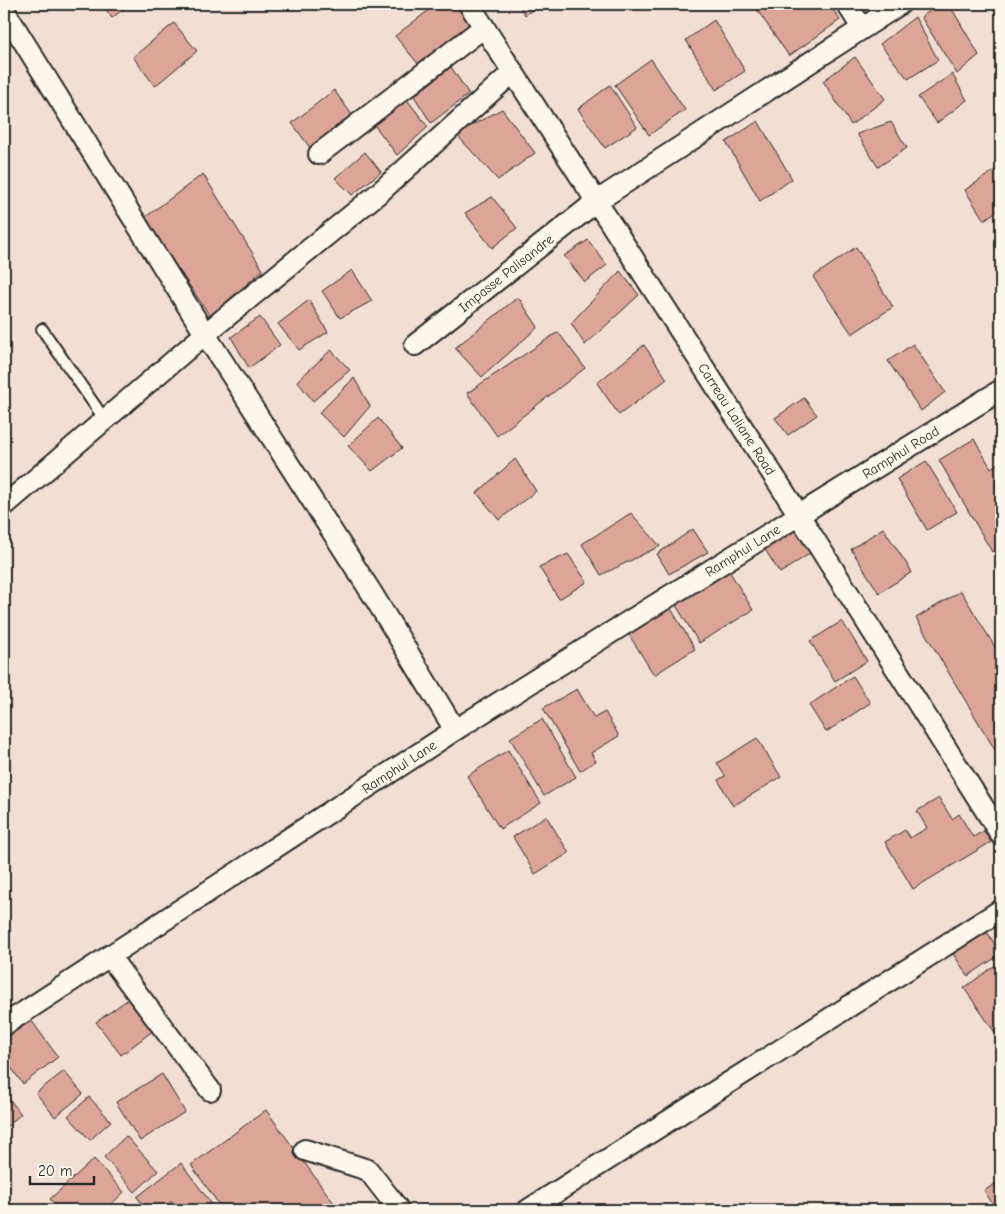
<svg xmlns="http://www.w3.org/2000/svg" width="1005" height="1214" font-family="'Comic Neue',sans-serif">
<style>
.building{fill:#dda598;stroke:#2b2b2b}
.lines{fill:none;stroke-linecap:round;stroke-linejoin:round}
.lane-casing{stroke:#2b2b2b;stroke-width:14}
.street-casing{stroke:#2b2b2b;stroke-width:24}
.lane{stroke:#fbf7ec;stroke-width:10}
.street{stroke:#fbf7ec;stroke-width:20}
.labels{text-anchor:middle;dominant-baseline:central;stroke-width:4.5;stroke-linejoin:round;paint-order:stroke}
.street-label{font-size:14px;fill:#2b2b2b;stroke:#fbf7ec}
</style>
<rect width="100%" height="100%" fill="#f2ded3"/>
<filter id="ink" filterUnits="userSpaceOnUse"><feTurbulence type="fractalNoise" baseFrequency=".02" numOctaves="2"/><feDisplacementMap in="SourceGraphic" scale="10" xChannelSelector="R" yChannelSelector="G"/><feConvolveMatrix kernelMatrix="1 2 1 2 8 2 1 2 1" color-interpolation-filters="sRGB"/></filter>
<g filter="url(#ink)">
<!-- building -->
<g class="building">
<path d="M 102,4 L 130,4 L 112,18 Z"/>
<path d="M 437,4 L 460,4 L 472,24 L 420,66 L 395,36 Z"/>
<path d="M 518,4 L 541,4 L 525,15 Z"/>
<path d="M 753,4 L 829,4 L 840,20 L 789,56 Z"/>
<path d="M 940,4 L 949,4 L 979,55 L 957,74 L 921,17 Z"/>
<path d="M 993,4 L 1001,4 L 1001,16 Z"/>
<path d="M 915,17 L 938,60 L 908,79 L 880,44 Z"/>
<path d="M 714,20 L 745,71 L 716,90 L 686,40 Z"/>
<path d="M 174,23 L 197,51 L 155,86 L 133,57 Z"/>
<path d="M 855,57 L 885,99 L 851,125 L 823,81 Z"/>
<path d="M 651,59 L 685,110 L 649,135 L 615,85 Z"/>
<path d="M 451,67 L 469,94 L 431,123 L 414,96 Z"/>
<path d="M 952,74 L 967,100 L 937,123 L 918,97 Z"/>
<path d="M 610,85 L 637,127 L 605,148 L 578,109 Z"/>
<path d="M 334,90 L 352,115 L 311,149 L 292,123 Z"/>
<path d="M 405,97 L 428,127 L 397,155 L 372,122 Z"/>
<path d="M 502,109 L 535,153 L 498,180 L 456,134 Z"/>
<path d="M 758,121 L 792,179 L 760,201 L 726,142 Z"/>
<path d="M 891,122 L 907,148 L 878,167 L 857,134 Z"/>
<path d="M 365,152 L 381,172 L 352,195 L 335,178 Z"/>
<path d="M 1001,166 L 1001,208 L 984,220 L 965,190 Z"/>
<path d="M 203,174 L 263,270 L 210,316 L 144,218 Z"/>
<path d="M 492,197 L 517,228 L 492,248 L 465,213 Z"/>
<path d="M 588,240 L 607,265 L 585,282 L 564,256 Z"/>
<path d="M 856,247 L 893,307 L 852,334 L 813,277 Z"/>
<path d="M 352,270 L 372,301 L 340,318 L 322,291 Z"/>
<path d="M 620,271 L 639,295 L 585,345 L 571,323 Z"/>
<path d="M 518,297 L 538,327 L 482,377 L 455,348 Z"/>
<path d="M 309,300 L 328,332 L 299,350 L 278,324 Z"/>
<path d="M 260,317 L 280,345 L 249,368 L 231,337 Z"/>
<path d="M 558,332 L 585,368 L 497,436 L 467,393 Z"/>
<path d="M 913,344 L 945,392 L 921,411 L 888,361 Z"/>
<path d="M 644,345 L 667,379 L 619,415 L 597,383 Z"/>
<path d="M 331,350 L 350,370 L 313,401 L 297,381 Z"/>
<path d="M 354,378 L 370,406 L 344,437 L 319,413 Z"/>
<path d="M 804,398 L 817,415 L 788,435 L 775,418 Z"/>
<path d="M 378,418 L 402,448 L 372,471 L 348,446 Z"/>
<path d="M 974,439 L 991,468 L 1001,461 L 1001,546 L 992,552 L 939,460 Z"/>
<path d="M 515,459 L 536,491 L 499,520 L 477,493 Z"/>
<path d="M 926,461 L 957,512 L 927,530 L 897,479 Z"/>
<path d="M 631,513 L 660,546 L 601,575 L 582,544 Z"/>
<path d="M 796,527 L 812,552 L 780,573 L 764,548 Z"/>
<path d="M 883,528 L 912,572 L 879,593 L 851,549 Z"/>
<path d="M 693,529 L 708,552 L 669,574 L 657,554 Z"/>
<path d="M 568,554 L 587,582 L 559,599 L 539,567 Z"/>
<path d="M 728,569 L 753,610 L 699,643 L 674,602 Z"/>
<path d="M 961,591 L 1001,657 L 1001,746 L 995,750 L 916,618 Z"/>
<path d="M 670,607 L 695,649 L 654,675 L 628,633 Z"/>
<path d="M 842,621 L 867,661 L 835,681 L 810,641 Z"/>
<path d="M 853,676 L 870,703 L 826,732 L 809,705 Z"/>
<path d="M 577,689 L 594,718 L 605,712 L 619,736 L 591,753 L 596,761 L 580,771 L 543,708 Z"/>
<path d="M 542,719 L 576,777 L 544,796 L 510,738 Z"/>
<path d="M 757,738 L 781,777 L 733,806 L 718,780 L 725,776 L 717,763 Z"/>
<path d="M 508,750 L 541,803 L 500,829 L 467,776 Z"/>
<path d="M 939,798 L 952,819 L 959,814 L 973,837 L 984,831 L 991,842 L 913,889 L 885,842 L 905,830 L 910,838 L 927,828 L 917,811 Z"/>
<path d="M 546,816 L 569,853 L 535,874 L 513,837 Z"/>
<path d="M 985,929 L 1001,954 L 968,976 L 951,951 Z"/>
<path d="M 1001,961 L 1001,1041 L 964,988 Z"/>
<path d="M 130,998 L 154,1030 L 121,1055 L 96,1022 Z"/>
<path d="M 31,1020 L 58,1057 L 23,1084 L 4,1058 L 4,1040 Z"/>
<path d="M 64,1071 L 83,1094 L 55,1117 L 36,1093 Z"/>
<path d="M 162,1074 L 185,1112 L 140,1141 L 116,1102 Z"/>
<path d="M 4,1092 L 21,1114 L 4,1129 Z"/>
<path d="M 89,1097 L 111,1121 L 90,1140 L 68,1116 Z"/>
<path d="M 266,1110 L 339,1210 L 223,1210 L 191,1165 Z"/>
<path d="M 126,1136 L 158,1171 L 135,1192 L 104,1157 Z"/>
<path d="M 94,1159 L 124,1192 L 105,1210 L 60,1210 L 50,1199 Z"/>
<path d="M 181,1163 L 211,1203 L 202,1210 L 179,1210 L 172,1201 L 160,1210 L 147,1210 L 137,1197 Z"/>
<path d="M 1001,1180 L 1001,1210 L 997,1210 L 984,1191 Z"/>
</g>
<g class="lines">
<defs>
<path id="lane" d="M 42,329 L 105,420"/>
<g id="street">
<path id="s1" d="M 469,4 L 799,515 L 1001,835"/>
<path d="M 847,4 L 862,28"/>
<path d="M 4,10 L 205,334 L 373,595 L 455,730"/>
<path d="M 319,154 L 484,27"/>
<path id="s2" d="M 415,345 L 597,201 L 900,4"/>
<path d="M 4,506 L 205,334 L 380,192 L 513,72"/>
<path d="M 109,956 L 210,1090"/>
<path id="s3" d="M 4,1025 L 455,730 L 799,515 L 1001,390"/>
<path d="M 305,1150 L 368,1170 L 399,1210"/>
<path d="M 528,1210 L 1001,910"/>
</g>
</defs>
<!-- lane casing -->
<use href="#lane" class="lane-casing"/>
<!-- street casing -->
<use href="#street" class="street-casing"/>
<!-- lane -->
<use href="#lane" class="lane"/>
<!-- street -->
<use href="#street" class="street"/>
</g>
</g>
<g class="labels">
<!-- street labels -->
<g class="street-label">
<text stroke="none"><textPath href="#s2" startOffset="116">Impasse Palisandre</textPath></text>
<text stroke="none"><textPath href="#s1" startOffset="494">Carreau Laliane Road</textPath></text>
<text stroke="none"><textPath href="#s3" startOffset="1064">Ramphul Road</textPath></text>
<text stroke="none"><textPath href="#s3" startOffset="878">Ramphul Lane</textPath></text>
<text stroke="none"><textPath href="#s3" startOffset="472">Ramphul Lane</textPath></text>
</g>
</g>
<!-- margin -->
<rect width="1005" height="1214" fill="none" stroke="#fbf7ec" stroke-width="20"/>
<rect x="10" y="10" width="985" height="1194" fill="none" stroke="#2b2b2b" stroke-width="2" filter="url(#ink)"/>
<!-- scale -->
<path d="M30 1176v8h64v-8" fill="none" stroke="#2b2b2b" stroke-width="2.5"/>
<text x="38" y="1176" font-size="15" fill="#2b2b2b" stroke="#fbf7ec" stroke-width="4" paint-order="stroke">20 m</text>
</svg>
